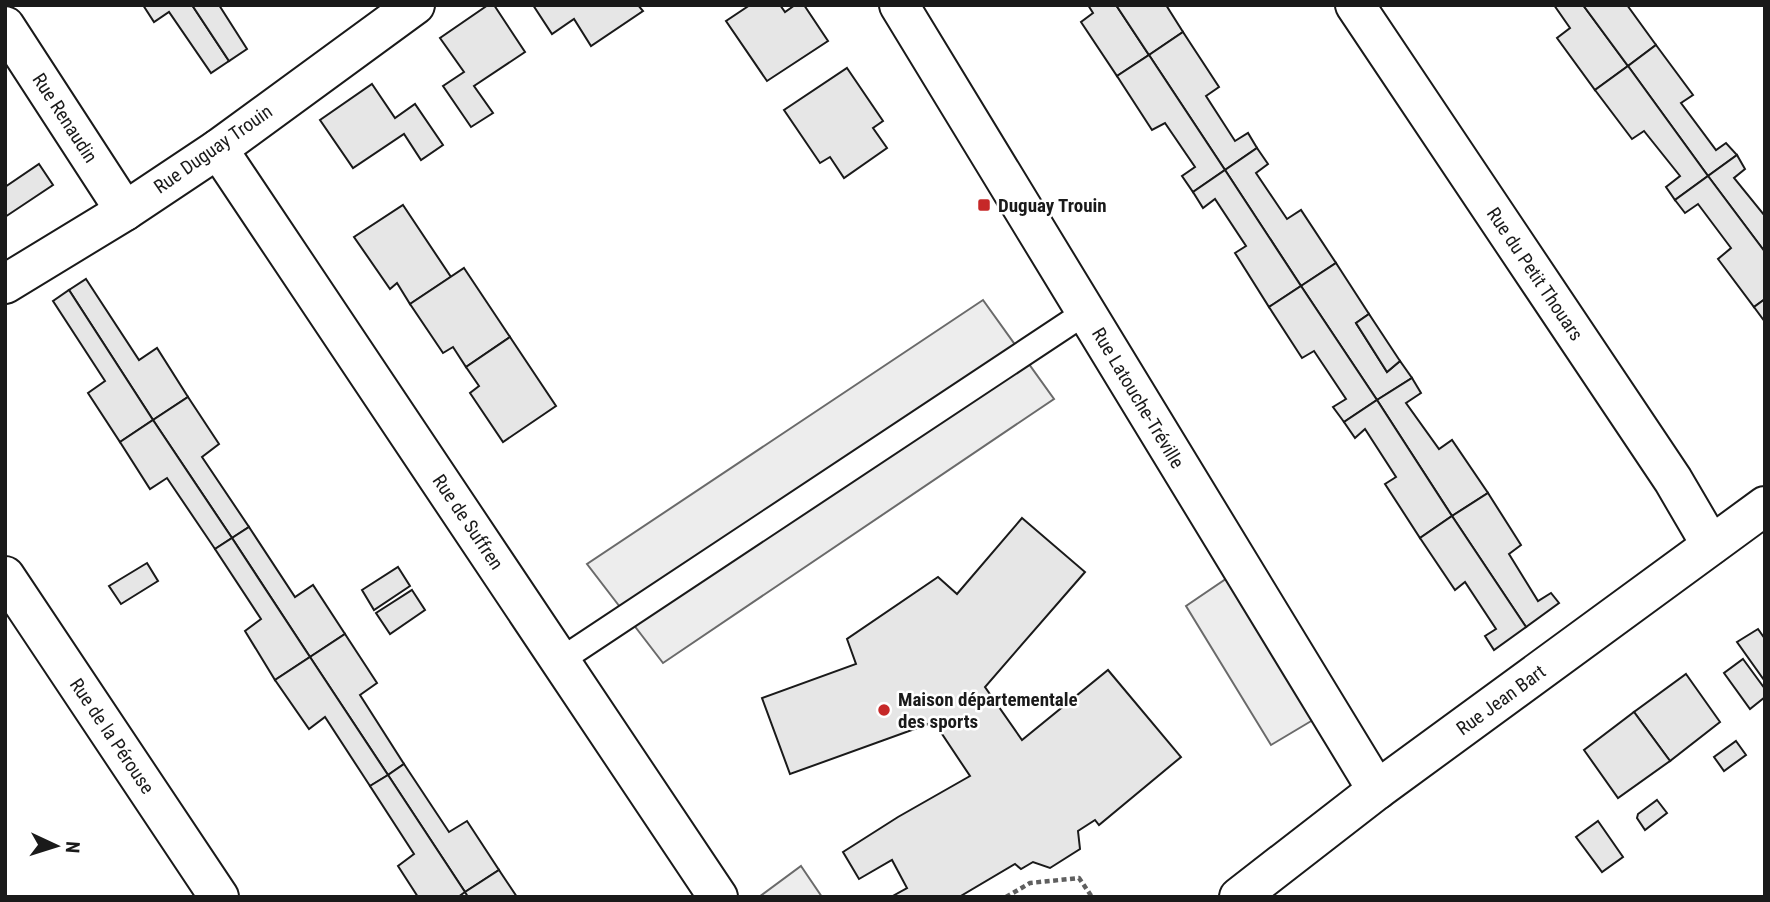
<svg xmlns="http://www.w3.org/2000/svg" width="1770" height="902" font-family="'Roboto Condensed',sans-serif">
<style>
.built{fill:#ededed;stroke:#6a6a6a;stroke-width:2}
.building{fill:#e6e6e6;stroke:#1a1a1a;stroke-width:2}
.lines{fill:none;stroke-linecap:round;stroke-linejoin:round}
.lane-casing{stroke:#1a1a1a;stroke-width:28}
.street-casing{stroke:#1a1a1a;stroke-width:42}
.path{stroke:#5f5f5f;stroke-width:4.5;stroke-dasharray:5 3.5;stroke-linecap:butt}
.lane{stroke:#fff;stroke-width:24}
.street{stroke:#fff;stroke-width:38}
.fence{stroke:#1a1a1a;stroke-width:2;stroke-dasharray:9 3.5;stroke-linecap:butt}
.poi-dot{fill:#c62828;stroke:#fff;stroke-width:2.5}
.labels{text-anchor:middle;dominant-baseline:central;stroke-width:5;stroke-linejoin:round;paint-order:stroke}
.street-label{font-size:19px;fill:#1a1a1a;stroke:#fff}
.poi-label{font-size:19px;font-weight:bold;fill:#1a1a1a;stroke:#fff;text-anchor:start}
</style>
<rect width="100%" height="100%" fill="#fff"/>
<!-- built -->
<g class="built">
<path d="M 983,300 L 1054,399 L 663,663 L 587,564 Z"/>
<path d="M 1242,568 L 1328,711 L 1271,745 L 1186,606 Z"/>
<path d="M 801,866 L 822,897 L 759,897 Z"/>
</g>
<!-- building -->
<g class="building">
<path d="M 143,5 L 192,5 L 229,61 L 211,73 L 169,12 L 154,22 Z"/>
<path d="M 192,5 L 219,5 L 247,49 L 229,61 Z"/>
<path d="M 488,5 L 494,5 L 525,52 L 474,86 L 493,113 L 471,127 L 443,86 L 464,72 L 440,38 Z"/>
<path d="M 533,5 L 638,5 L 643,11 L 591,46 L 574,19 L 552,34 Z"/>
<path d="M 750,5 L 780,5 L 785,12 L 795,5 L 804,5 L 828,41 L 767,81 L 726,21 Z"/>
<path d="M 1088,5 L 1116,5 L 1149,55 L 1117,76 L 1081,22 L 1093,13 Z"/>
<path d="M 1116,5 L 1166,5 L 1183,32 L 1149,55 Z"/>
<path d="M 1554,5 L 1583,5 L 1628,66 L 1595,90 L 1557,38 L 1570,28 Z"/>
<path d="M 1583,5 L 1627,5 L 1656,45 L 1628,66 Z"/>
<path d="M 1183,32 L 1219,87 L 1206,96 L 1235,141 L 1248,133 L 1257,148 L 1225,170 L 1149,55 Z"/>
<path d="M 1656,45 L 1693,95 L 1681,103 L 1716,150 L 1726,143 L 1737,155 L 1708,176 L 1628,66 Z"/>
<path d="M 1149,55 L 1225,170 L 1193,192 L 1182,176 L 1195,167 L 1165,123 L 1152,130 L 1117,76 Z"/>
<path d="M 1628,66 L 1708,176 L 1675,200 L 1666,187 L 1680,176 L 1644,131 L 1632,139 L 1595,90 Z"/>
<path d="M 847,68 L 883,121 L 873,128 L 887,148 L 844,178 L 830,157 L 820,163 L 784,110 Z"/>
<path d="M 372,84 L 395,118 L 415,104 L 443,145 L 421,160 L 404,134 L 353,168 L 320,120 Z"/>
<path d="M 1257,148 L 1268,164 L 1256,173 L 1287,219 L 1301,210 L 1336,263 L 1301,286 L 1225,170 Z"/>
<path d="M 1737,155 L 1745,169 L 1734,178 L 1765,216 L 1765,252 L 1708,176 Z"/>
<path d="M 39,164 L 53,185 L 5,217 L 5,187 Z"/>
<path d="M 1225,170 L 1301,286 L 1269,307 L 1235,253 L 1246,246 L 1215,199 L 1203,208 L 1193,192 Z"/>
<path d="M 1708,176 L 1765,252 L 1765,299 L 1754,307 L 1718,259 L 1731,248 L 1698,204 L 1685,213 L 1675,200 Z"/>
<path d="M 403,205 L 451,277 L 410,304 L 397,283 L 390,289 L 354,237 Z"/>
<path d="M 1336,263 L 1369,314 L 1356,323 L 1387,372 L 1400,361 L 1412,378 L 1377,400 L 1301,286 Z"/>
<path d="M 464,268 L 510,337 L 466,367 L 453,347 L 443,353 L 410,304 Z"/>
<path d="M 86,279 L 139,360 L 157,348 L 188,397 L 153,420 L 69,290 Z"/>
<path d="M 1301,286 L 1377,400 L 1344,422 L 1333,407 L 1346,399 L 1314,351 L 1302,358 L 1269,307 Z"/>
<path d="M 69,290 L 153,420 L 120,442 L 88,393 L 105,381 L 53,301 Z"/>
<path d="M 1765,299 L 1765,322 L 1754,307 Z"/>
<path d="M 1369,314 L 1400,361 L 1387,372 L 1356,323 Z"/>
<path d="M 510,337 L 556,406 L 503,442 L 470,393 L 479,386 L 466,367 Z"/>
<path d="M 1412,378 L 1421,393 L 1406,403 L 1439,449 L 1452,440 L 1488,493 L 1452,516 L 1377,400 Z"/>
<path d="M 188,397 L 219,444 L 202,457 L 249,527 L 232,538 L 153,420 Z"/>
<path d="M 1377,400 L 1452,516 L 1420,538 L 1385,484 L 1396,477 L 1365,429 L 1355,438 L 1344,422 Z"/>
<path d="M 153,420 L 232,538 L 215,549 L 167,478 L 150,489 L 120,442 Z"/>
<path d="M 1488,493 L 1521,545 L 1509,554 L 1538,601 L 1551,593 L 1559,603 L 1526,627 L 1452,516 Z"/>
<path d="M 1452,516 L 1526,627 L 1494,650 L 1485,636 L 1496,629 L 1465,582 L 1455,590 L 1420,538 Z"/>
<path d="M 1022,518 L 1085,572 L 985,687 L 1022,740 L 1108,670 L 1181,757 L 1099,825 L 1095,820 L 1078,831 L 1080,849 L 1050,868 L 1033,862 L 1021,869 L 1015,864 L 959,897 L 891,897 L 907,888 L 892,860 L 859,879 L 843,852 L 898,817 L 970,776 L 934,722 L 790,774 L 762,698 L 856,664 L 847,639 L 938,577 L 957,594 Z"/>
<path d="M 249,527 L 295,597 L 313,585 L 345,634 L 310,657 L 232,538 Z"/>
<path d="M 232,538 L 310,657 L 275,680 L 245,631 L 261,619 L 215,549 Z"/>
<path d="M 147,563 L 158,581 L 121,604 L 109,586 Z"/>
<path d="M 398,567 L 410,586 L 374,610 L 362,590 Z"/>
<path d="M 412,590 L 425,610 L 390,634 L 376,613 Z"/>
<path d="M 1758,629 L 1765,639 L 1764,680 L 1737,642 Z"/>
<path d="M 345,634 L 377,683 L 360,695 L 404,764 L 388,775 L 310,657 Z"/>
<path d="M 310,657 L 388,775 L 370,786 L 325,717 L 309,729 L 275,680 Z"/>
<path d="M 1743,659 L 1765,689 L 1765,697 L 1750,709 L 1724,673 Z"/>
<path d="M 1686,674 L 1720,722 L 1670,761 L 1634,712 Z"/>
<path d="M 1634,712 L 1670,761 L 1618,798 L 1584,750 Z"/>
<path d="M 1736,741 L 1746,755 L 1724,771 L 1714,757 Z"/>
<path d="M 404,764 L 449,832 L 467,821 L 499,870 L 465,892 L 388,775 Z"/>
<path d="M 388,775 L 465,892 L 458,897 L 418,897 L 398,866 L 414,854 L 370,786 Z"/>
<path d="M 1657,800 L 1667,813 L 1645,830 L 1637,818 L 1638,814 Z"/>
<path d="M 1598,821 L 1623,857 L 1602,872 L 1576,837 Z"/>
<path d="M 499,870 L 517,897 L 468,897 L 465,892 Z"/>
</g>
<g class="lines">
<defs>
<path id="lane" d="M 561,660 L 1086,312"/>
<g id="street">
<path d="M 899,5 L 1377,790"/>
<path d="M 1355,5 L 1673,480 L 1711,545"/>
<path d="M 5,26 L 125,211"/>
<path d="M 218,149 L 718,897"/>
<path d="M 5,284 L 125,211 L 218,149 L 415,5"/>
<path d="M 5,576 L 219,897"/>
<path d="M 1239,897 L 1377,790 L 1765,506"/>
</g>
</defs>
<!-- lane casing -->
<use href="#lane" class="lane-casing"/>
<!-- street casing -->
<use href="#street" class="street-casing"/>
<!-- path -->
<path class="path" d="M 1006,897 L 1030,883 L 1079,878 L 1092,897"/>
<!-- lane -->
<use href="#lane" class="lane"/>
<!-- street -->
<use href="#street" class="street"/>
<!-- fence -->
<path class="fence" d="M 1763,897 L 1765,896"/>
</g>
<!-- markers -->
<g class="poi-dot">
<rect x="977" y="198" width="14" height="14" rx="3.5"/>
<circle cx="884" cy="710" r="7"/>
</g>
<g class="labels">
<!-- street labels -->
<g class="street-label">
<text transform="translate(65 118) rotate(57)">Rue Renaudin</text>
<text transform="translate(213 149) rotate(-35)">Rue Duguay Trouin</text>
<text transform="translate(1535 274) rotate(56)">Rue du Petit Thouars</text>
<text transform="translate(1138 398) rotate(59)">Rue Latouche-Tréville</text>
<text transform="translate(468 522) rotate(56)">Rue de Suffren</text>
<text transform="translate(1501 700) rotate(-36)">Rue Jean Bart</text>
<text transform="translate(112 736) rotate(56)">Rue de la Pérouse</text>
</g>
<!-- poi labels -->
<g class="poi-label">
<text x="998" y="205">Duguay Trouin</text>
<text x="898" y="699">Maison départementale<tspan x="898" dy="22">des sports</tspan></text>
</g>
</g>
<!-- border -->
<rect width="1770" height="902" fill="none" stroke="#1a1a1a" stroke-width="14"/>
<!-- north arrow -->
<g transform="translate(56 846) rotate(94)" stroke="#ffffff" stroke-width="5" paint-order="stroke">
<path d="M0-5L12 26L0 18L-12 26Z" fill="#1a1a1a"/>
<text y="-10" font-size="19" font-weight="bold" text-anchor="middle" fill="#1a1a1a">N</text>
</g>
</svg>
